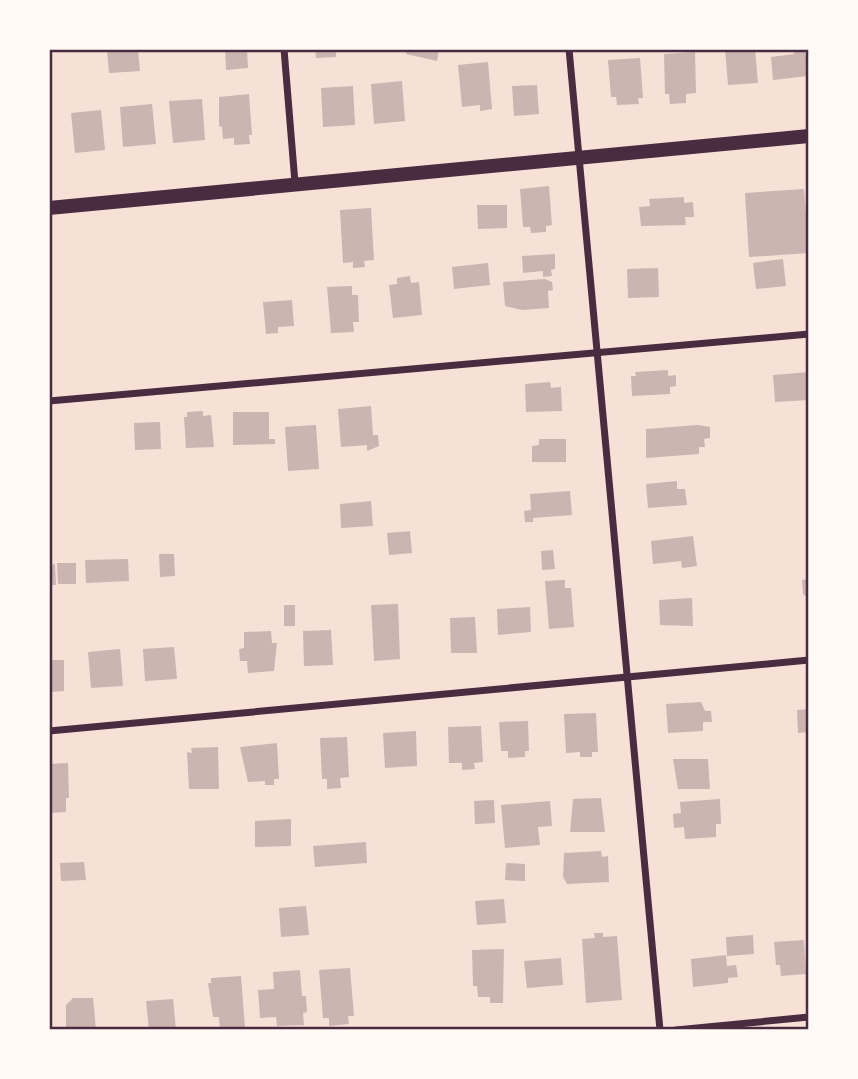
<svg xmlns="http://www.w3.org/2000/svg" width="858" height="1079" font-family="'Public Sans',sans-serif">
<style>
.building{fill:#ccb4b1}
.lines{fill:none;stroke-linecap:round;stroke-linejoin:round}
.minor{stroke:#4a2c40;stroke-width:7}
.secondary{stroke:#4a2c40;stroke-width:14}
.neatline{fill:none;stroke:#4a2c40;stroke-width:2.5}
</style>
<rect width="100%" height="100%" fill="#f7e1d7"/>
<!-- building -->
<g class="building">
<path d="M 138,49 L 140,71 L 109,73 L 107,51 Z"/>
<path d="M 225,49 L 247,49 L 248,68 L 226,70 Z"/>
<path d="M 315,49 L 336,49 L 336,57 L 316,58 Z"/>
<path d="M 407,49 L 439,49 L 437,61 L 406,54 Z"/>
<path d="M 725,49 L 755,49 L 758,83 L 728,85 Z"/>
<path d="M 794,49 L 805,49 L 808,76 L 773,80 L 771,57 L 794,54 Z"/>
<path d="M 695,52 L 696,93 L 686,94 L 686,103 L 670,104 L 669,94 L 665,94 L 664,54 Z"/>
<path d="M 640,58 L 643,98 L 638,98 L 639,104 L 617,105 L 616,97 L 611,97 L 608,60 Z"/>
<path d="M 488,62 L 492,109 L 480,111 L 480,105 L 462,107 L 458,65 Z"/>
<path d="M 402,81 L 405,121 L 374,124 L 371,84 Z"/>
<path d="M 537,85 L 539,114 L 514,116 L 512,86 Z"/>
<path d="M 353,86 L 355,125 L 323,127 L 321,88 Z"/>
<path d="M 249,94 L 252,135 L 249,135 L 250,144 L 234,145 L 234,138 L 223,139 L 222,127 L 219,126 L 219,97 Z"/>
<path d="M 202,99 L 205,140 L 173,143 L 169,101 Z"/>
<path d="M 152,104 L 156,144 L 123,147 L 120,107 Z"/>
<path d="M 101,110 L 105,150 L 75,153 L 71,113 Z"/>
<path d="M 549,186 L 552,225 L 546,226 L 546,232 L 531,233 L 530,227 L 523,227 L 520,189 Z"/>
<path d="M 804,189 L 809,253 L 749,257 L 745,193 Z"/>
<path d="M 684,197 L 684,203 L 693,202 L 694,217 L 685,217 L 686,225 L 641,226 L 639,207 L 650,206 L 649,199 Z"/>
<path d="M 477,205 L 507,205 L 507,228 L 478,229 Z"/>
<path d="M 371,208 L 374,260 L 364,261 L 365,267 L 353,268 L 353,262 L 343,263 L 340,210 Z"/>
<path d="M 555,254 L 555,269 L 551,270 L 552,276 L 543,277 L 543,271 L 523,273 L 522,256 Z"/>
<path d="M 783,259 L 786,286 L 756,289 L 753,263 Z"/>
<path d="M 488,263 L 490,285 L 454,289 L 452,267 Z"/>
<path d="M 658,268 L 659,297 L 628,298 L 627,269 Z"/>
<path d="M 410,276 L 411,283 L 419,282 L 422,315 L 393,318 L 389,285 L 397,284 L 397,278 Z"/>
<path d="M 545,279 L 552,282 L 553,290 L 548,291 L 549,308 L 522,310 L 505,306 L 503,282 Z"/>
<path d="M 352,286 L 352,295 L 358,295 L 359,322 L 353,322 L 354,332 L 331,333 L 327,287 Z"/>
<path d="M 292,300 L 294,326 L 278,327 L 278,333 L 266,334 L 263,302 Z"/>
<path d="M 668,370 L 668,376 L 676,375 L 676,386 L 670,387 L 670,394 L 632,396 L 631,376 L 636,376 L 635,372 Z"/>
<path d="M 809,372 L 809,400 L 775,402 L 773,375 Z"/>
<path d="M 550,382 L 551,388 L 561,387 L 562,411 L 526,412 L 525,384 Z"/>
<path d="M 371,406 L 373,435 L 378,435 L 379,446 L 367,451 L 367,445 L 341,447 L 338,409 Z"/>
<path d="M 203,411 L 203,416 L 211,415 L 214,447 L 186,448 L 184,417 L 187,417 L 187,412 Z"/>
<path d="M 233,412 L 269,412 L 269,439 L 275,439 L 275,444 L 233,445 Z"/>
<path d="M 160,422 L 161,449 L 135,450 L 134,423 Z"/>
<path d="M 316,425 L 319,469 L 288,471 L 285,427 Z"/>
<path d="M 698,425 L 710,427 L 710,438 L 704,439 L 705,447 L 699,447 L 699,454 L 646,458 L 646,429 Z"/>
<path d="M 539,439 L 566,439 L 566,462 L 532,462 L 532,446 L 539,445 Z"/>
<path d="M 677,481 L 677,489 L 685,489 L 687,505 L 648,508 L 646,484 Z"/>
<path d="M 570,491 L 572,515 L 533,518 L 533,522 L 525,522 L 524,511 L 531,510 L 530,494 Z"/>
<path d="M 371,501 L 373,526 L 341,528 L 340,504 Z"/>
<path d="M 410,531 L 412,553 L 389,555 L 387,533 Z"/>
<path d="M 693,536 L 697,566 L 682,568 L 681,561 L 653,564 L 651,541 Z"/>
<path d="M 553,550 L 555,569 L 542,570 L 541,551 Z"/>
<path d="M 159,554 L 174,554 L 175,576 L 160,577 Z"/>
<path d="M 128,559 L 129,581 L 86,583 L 85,560 Z"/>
<path d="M 57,563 L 76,563 L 76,584 L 58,584 Z"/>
<path d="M 55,564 L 56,585 L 49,585 L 49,565 Z"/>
<path d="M 809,579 L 809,599 L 803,594 L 802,580 Z"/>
<path d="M 565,580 L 565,588 L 571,588 L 574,627 L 549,629 L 545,581 Z"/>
<path d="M 692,598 L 693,626 L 660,625 L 659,600 Z"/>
<path d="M 398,604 L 400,659 L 374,661 L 371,605 Z"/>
<rect x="284" y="605" width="11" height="21"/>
<path d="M 530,607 L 531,632 L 498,635 L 497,609 Z"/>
<path d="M 475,617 L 477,653 L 451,653 L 450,618 Z"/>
<path d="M 331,630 L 333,665 L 304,666 L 303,631 Z"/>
<path d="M 271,631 L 272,643 L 277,643 L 274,671 L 248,673 L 247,661 L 240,661 L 239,649 L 244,648 L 244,632 Z"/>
<path d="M 174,647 L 177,679 L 145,681 L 143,649 Z"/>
<path d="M 120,649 L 123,686 L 91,688 L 88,652 Z"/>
<path d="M 49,660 L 64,660 L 64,691 L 49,692 Z"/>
<path d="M 701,702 L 705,711 L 711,711 L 712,722 L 703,722 L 703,731 L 668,733 L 666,704 Z"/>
<path d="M 809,709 L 809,732 L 798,733 L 797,710 Z"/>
<path d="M 596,713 L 598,752 L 592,752 L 592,757 L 580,757 L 580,752 L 566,753 L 564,714 Z"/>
<path d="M 528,721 L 529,751 L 525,751 L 525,757 L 508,758 L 508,751 L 501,751 L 499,722 Z"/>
<path d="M 481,726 L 483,762 L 474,763 L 475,769 L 462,770 L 462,763 L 449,763 L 448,727 Z"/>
<path d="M 416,731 L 417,766 L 385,768 L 383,733 Z"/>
<path d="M 347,737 L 349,777 L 340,778 L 341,788 L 327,789 L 327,779 L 322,779 L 320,738 Z"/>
<path d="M 277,743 L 279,779 L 274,779 L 274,785 L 265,785 L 265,781 L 248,782 L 240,747 Z"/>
<path d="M 218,747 L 219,789 L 189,789 L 187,752 L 192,753 L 191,748 Z"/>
<path d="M 673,759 L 708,759 L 710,789 L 678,789 Z"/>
<path d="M 68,763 L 69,798 L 66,798 L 66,812 L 49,813 L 49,764 Z"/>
<path d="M 601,798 L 605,832 L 570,832 L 573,799 Z"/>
<path d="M 720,799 L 721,824 L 716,824 L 716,837 L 685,839 L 684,827 L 674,828 L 673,814 L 681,813 L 680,802 Z"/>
<path d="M 494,800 L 495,823 L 475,824 L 474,801 Z"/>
<path d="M 550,801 L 552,826 L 538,827 L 540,845 L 505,848 L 501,805 Z"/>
<path d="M 291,819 L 291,846 L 255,847 L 255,821 Z"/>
<path d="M 366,842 L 367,863 L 315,867 L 313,846 Z"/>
<path d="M 601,851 L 602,857 L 608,856 L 609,882 L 567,884 L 563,877 L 564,853 Z"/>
<path d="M 84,862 L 86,880 L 61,881 L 60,863 Z"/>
<path d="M 506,863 L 525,864 L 525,881 L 505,880 Z"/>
<path d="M 504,899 L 506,923 L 477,925 L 475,901 Z"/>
<path d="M 306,906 L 309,935 L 281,937 L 279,908 Z"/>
<path d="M 594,933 L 603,933 L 603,937 L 617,936 L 622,1000 L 586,1003 L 582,939 L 595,938 Z"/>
<path d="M 753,935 L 754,954 L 727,956 L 726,937 Z"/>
<path d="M 804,940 L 806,974 L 781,976 L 780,965 L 776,965 L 774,942 Z"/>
<path d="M 504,949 L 503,1003 L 490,1003 L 490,997 L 478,997 L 477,986 L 473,986 L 472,950 Z"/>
<path d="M 726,955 L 727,966 L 736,965 L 738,977 L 728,978 L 728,983 L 693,987 L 691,959 Z"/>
<path d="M 561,958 L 563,985 L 527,988 L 524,961 Z"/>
<path d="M 350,968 L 354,1016 L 348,1016 L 349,1024 L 329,1026 L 329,1018 L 323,1018 L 319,970 Z"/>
<path d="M 300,970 L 302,996 L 306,996 L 307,1012 L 303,1013 L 304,1025 L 277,1026 L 276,1017 L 260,1018 L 258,990 L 274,989 L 273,972 Z"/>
<path d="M 241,976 L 245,1028 L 220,1030 L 219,1017 L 213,1017 L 208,983 L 211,983 L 211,978 Z"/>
<path d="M 73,998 L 93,998 L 96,1030 L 66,1030 L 66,1005 Z"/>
<path d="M 173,999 L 176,1030 L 149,1030 L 146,1001 Z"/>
</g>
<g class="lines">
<!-- minor -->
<g class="minor">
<path d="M 284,49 L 295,183"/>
<path d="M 569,49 L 660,1030"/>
<path d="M 49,401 L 809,334"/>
<path d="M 49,731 L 809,660"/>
<path d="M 676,1030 L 809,1017"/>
</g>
<!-- secondary -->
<path class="secondary" d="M 49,208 L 809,136"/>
</g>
<!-- border -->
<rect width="858" height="1079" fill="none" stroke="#fffaf5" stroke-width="102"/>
<rect x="51" y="51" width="756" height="977" class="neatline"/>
</svg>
